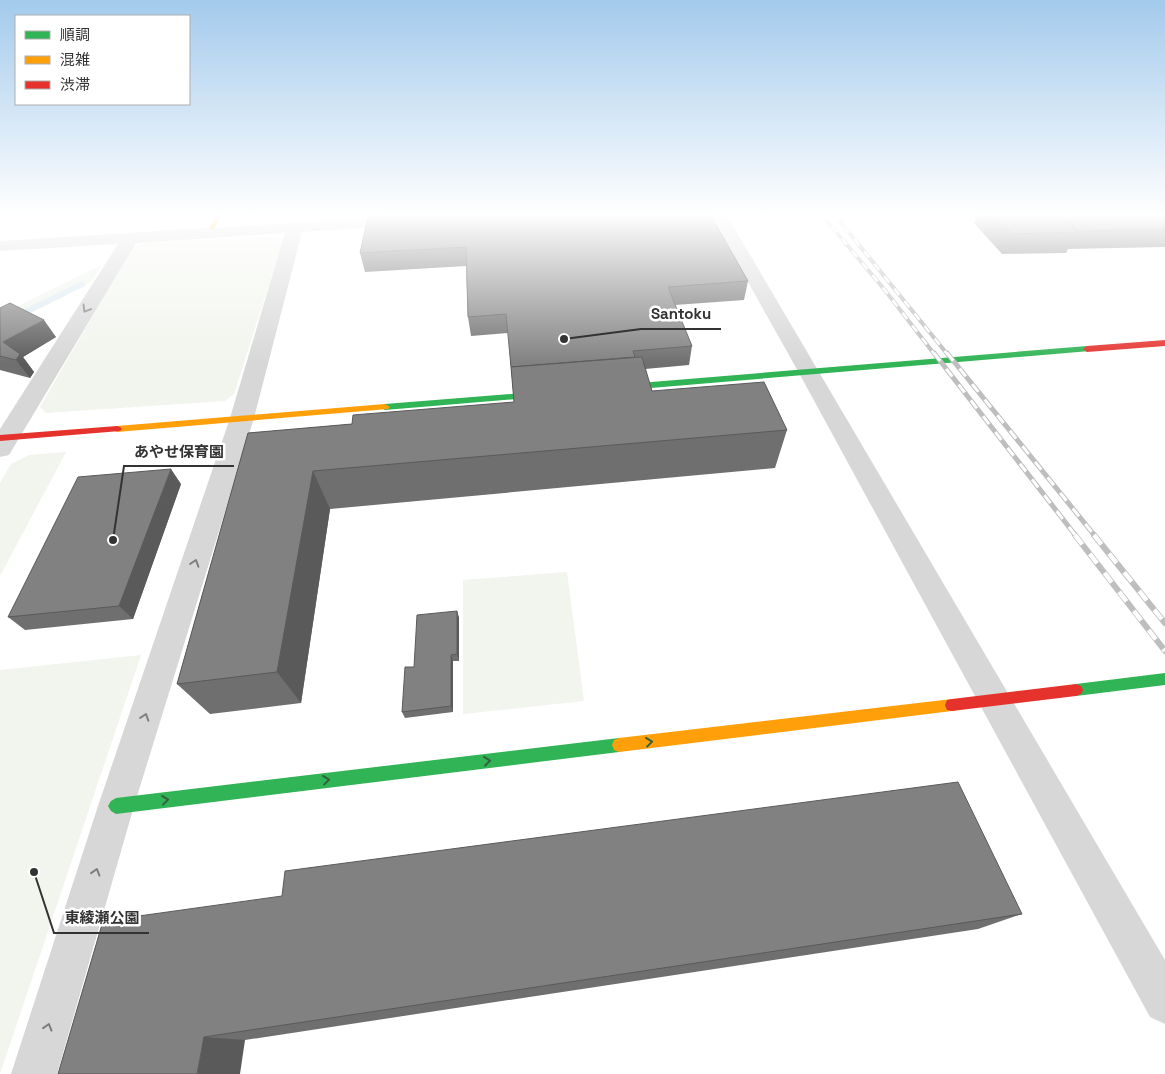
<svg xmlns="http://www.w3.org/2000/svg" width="1165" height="1074" font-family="'Space Grotesk','Noto Sans JP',sans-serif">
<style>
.green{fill:#f1f5ed}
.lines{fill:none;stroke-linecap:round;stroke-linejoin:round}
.stream{fill:#ddebf3;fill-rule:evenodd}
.street{fill:#d7d7d7;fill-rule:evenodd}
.fast{fill:#30b455;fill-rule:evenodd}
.slow{fill:#ff9f0a;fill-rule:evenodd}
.jam{fill:#e5322d;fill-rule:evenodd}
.rail-far2-casing{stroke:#bebebe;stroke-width:4}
.rail-far1-casing{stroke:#bebebe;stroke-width:5}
.rail-casing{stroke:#bebebe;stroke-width:6}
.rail-far2{stroke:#fff;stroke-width:2.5;stroke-dasharray:8;stroke-linecap:butt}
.rail-far1{stroke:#fff;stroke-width:3;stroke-dasharray:10;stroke-linecap:butt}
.rail{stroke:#fff;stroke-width:4.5;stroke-dasharray:12;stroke-linecap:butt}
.wall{fill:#6f6f6f}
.shaded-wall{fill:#5a5a5a}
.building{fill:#818181;stroke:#5a5a5a}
.oneway{stroke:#7d7d7d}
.oneway2{stroke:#32603f}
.leader{fill:none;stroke:#333;stroke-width:2}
.callout-dot{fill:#333;stroke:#fff;stroke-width:2}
.callout-label{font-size:15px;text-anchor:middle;font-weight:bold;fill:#333;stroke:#fff;stroke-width:5;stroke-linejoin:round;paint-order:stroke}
</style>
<rect width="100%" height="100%" fill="#fff"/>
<!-- green -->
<g class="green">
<path d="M 277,236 L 284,238 L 234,394 L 225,401 L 46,413 L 40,407 L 132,248 L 144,243 Z"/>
<path d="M 103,264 L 91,282 L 0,328 L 0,315 Z"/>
<path d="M 66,452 L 0,576 L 0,483 L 11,464 L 29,455 Z"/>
<path d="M 567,572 L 584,701 L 463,714 L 463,580 Z"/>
<path d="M 141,655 L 0,1074 L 0,670 Z"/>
</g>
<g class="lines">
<!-- stream -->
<path class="stream" d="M 82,281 L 86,284 L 85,286 L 0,328 L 0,321 Z"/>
<!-- street -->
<g class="street">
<path d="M 710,214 L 726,214 L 1165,960 L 1165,1024 L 1150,1017 L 799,373 Z"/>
<path d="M 403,216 L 409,217 L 411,221 L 409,225 L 302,232 L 254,418 L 134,806 L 57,1074 L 11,1074 L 98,806 L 230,418 L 285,233 L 136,243 L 9,455 L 0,457 L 0,429 L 118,244 L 0,251 L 0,241 Z"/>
</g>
<!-- fast -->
<g class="fast">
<path d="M 1087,346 L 1090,347 L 1090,351 L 615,391 L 610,388 L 615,385 Z"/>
<path d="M 549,391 L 552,392 L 552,396 L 385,410 L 380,407 L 385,404 Z"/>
<path d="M 1165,673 L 1165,685 L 1076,696 L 1071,694 L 1069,690 L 1071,686 L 1076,684 Z"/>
<path d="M 619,738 L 624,740 L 626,745 L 624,750 L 619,752 L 116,814 L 111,811 L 108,806 L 111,801 L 116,798 Z"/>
</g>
<!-- slow -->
<g class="slow">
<path d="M 217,214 L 223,214 L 214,229 L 210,229 L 209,228 Z"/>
<path d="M 385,404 L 390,407 L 388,409 L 117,432 L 112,429 L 117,426 Z"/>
<path d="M 952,699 L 957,700 L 959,705 L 957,710 L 952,711 L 619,752 L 614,750 L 612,745 L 614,740 L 619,738 Z"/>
</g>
<!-- jam -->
<g class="jam">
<path d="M 1165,340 L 1165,346 L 1087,352 L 1083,349 L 1087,346 Z"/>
<path d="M 117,426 L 120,427 L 122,429 L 120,431 L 0,441 L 0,435 Z"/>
<path d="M 1076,684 L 1081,686 L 1083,690 L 1081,694 L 1076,696 L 952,711 L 947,710 L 945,705 L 947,700 L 952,699 Z"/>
</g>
<defs>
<g id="rail-far2">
<path d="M 821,214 L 884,289 L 935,355"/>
<path d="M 834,214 L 948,355"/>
</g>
<g id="rail-far1">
<path d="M 934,353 L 1076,536"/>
<path d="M 947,353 L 1095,536"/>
</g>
<g id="rail">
<path d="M 1075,535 L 1165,651"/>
<path d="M 1094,535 L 1165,623"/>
</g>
</defs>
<!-- rail-far2 casing -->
<use href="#rail-far2" class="rail-far2-casing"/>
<!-- rail-far1 casing -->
<use href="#rail-far1" class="rail-far1-casing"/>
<!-- rail casing -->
<use href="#rail" class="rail-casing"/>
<!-- rail-far2 -->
<use href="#rail-far2" class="rail-far2"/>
<!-- rail-far1 -->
<use href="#rail-far1" class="rail-far1"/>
<!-- rail -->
<use href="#rail" class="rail"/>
</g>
<!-- wall -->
<g class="wall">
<path d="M 979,214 L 1165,214 L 1165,247 L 1068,249 L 1066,253 L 1002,254 L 974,223 Z"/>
<path d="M 368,217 L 748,281 L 744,300 L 675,305 L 692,346 L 689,365 L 645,369 L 652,391 L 787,430 L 775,468 L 330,509 L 301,703 L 210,714 L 177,684 L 248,433 L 352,424 L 514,402 L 508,333 L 471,336 L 468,317 L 466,266 L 365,272 L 360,253 Z"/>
<path d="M 0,308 L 56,337 L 23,357 L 34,372 L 30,378 L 0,370 Z"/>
<path d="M 181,484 L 133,619 L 25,630 L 8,617 Z"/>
<path d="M 457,611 L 459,618 L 459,661 L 453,661 L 453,712 L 405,718 L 402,712 L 414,667 Z"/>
<path d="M 1022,914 L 978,929 L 245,1040 L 58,1074 L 103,921 Z"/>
</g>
<!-- shaded-wall -->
<g class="shaded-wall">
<path d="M 44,320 L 56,337 L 23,357 L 34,372 L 30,378 L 16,360 L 3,342 Z"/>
<path d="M 171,469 L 181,484 L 133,619 L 119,606 Z"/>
<path d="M 313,471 L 330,509 L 301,703 L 277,672 Z"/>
<path d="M 457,611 L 459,618 L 459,661 L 457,654 Z"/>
<path d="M 451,655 L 453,661 L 453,712 L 451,706 Z"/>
<path d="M 204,1037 L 245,1040 L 240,1074 L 197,1074 Z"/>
</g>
<!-- building -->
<g class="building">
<path d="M 437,214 L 710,214 L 748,281 L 668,287 L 692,346 L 633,351 L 635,357 L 511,367 L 506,314 L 468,317 L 466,247 L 360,253 L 368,217 Z"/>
<path d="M 993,214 L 1059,214 L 1077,232 L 1012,234 Z"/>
<path d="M 1060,214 L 1165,214 L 1165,229 L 1079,231 Z"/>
<path d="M 10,303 L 44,320 L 3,342 L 20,354 L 16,360 L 0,356 L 0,308 Z"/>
<path d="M 642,357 L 652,391 L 764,382 L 787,430 L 313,471 L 277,672 L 177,684 L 248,433 L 352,424 L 353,415 L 514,402 L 511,367 Z"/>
<path d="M 171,469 L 119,606 L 8,617 L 78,477 Z"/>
<path d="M 457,611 L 457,654 L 451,655 L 451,706 L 402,712 L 405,667 L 414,667 L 417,615 Z"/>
<path d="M 958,782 L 1022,914 L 204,1037 L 197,1074 L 58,1074 L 103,921 L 282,896 L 285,871 Z"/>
</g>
<!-- one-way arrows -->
<defs><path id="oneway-chevron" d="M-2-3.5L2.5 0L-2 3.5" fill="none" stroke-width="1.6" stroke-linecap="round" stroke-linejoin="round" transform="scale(1.25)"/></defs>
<g class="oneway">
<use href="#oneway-chevron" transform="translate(86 309) rotate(121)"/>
<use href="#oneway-chevron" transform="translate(195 563) rotate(-72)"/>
<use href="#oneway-chevron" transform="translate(145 717) rotate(-72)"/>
<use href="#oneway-chevron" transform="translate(96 872) rotate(-73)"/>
<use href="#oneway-chevron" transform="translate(48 1027) rotate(-73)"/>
</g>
<g class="oneway2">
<use href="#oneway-chevron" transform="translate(649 742) rotate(-7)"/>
<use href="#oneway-chevron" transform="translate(487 761) rotate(-7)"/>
<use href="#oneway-chevron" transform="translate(326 780) rotate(-7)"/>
<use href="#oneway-chevron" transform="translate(165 800) rotate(-7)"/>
</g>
<!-- sky -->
<linearGradient id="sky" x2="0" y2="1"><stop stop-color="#a3caec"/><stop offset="0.59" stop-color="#fff"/><stop offset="1" stop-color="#fff" stop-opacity="0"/></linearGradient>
<rect width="1165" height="364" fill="url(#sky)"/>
<!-- callouts -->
<path class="leader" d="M564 339L641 329H721M113 540L124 466H234M34 872L54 933H149"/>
<g class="callout-dot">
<circle cx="564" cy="339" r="5"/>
<circle cx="113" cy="540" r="5"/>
<circle cx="34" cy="872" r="5"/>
</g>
<g class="callout-label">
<text x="681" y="319">Santoku</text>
<text x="179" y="457">あやせ保育園</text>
<text x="102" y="923">東綾瀬公園</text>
</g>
<!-- legend -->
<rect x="15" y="15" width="175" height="90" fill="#ffffff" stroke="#adadad"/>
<rect x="25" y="31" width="25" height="8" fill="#30b455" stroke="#adadad"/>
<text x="60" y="40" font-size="15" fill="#333333">順調</text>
<rect x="25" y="56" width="25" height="8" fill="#ff9f0a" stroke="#adadad"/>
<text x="60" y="65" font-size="15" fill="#333333">混雑</text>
<rect x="25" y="81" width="25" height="8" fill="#e5322d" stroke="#adadad"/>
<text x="60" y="90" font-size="15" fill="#333333">渋滞</text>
</svg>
